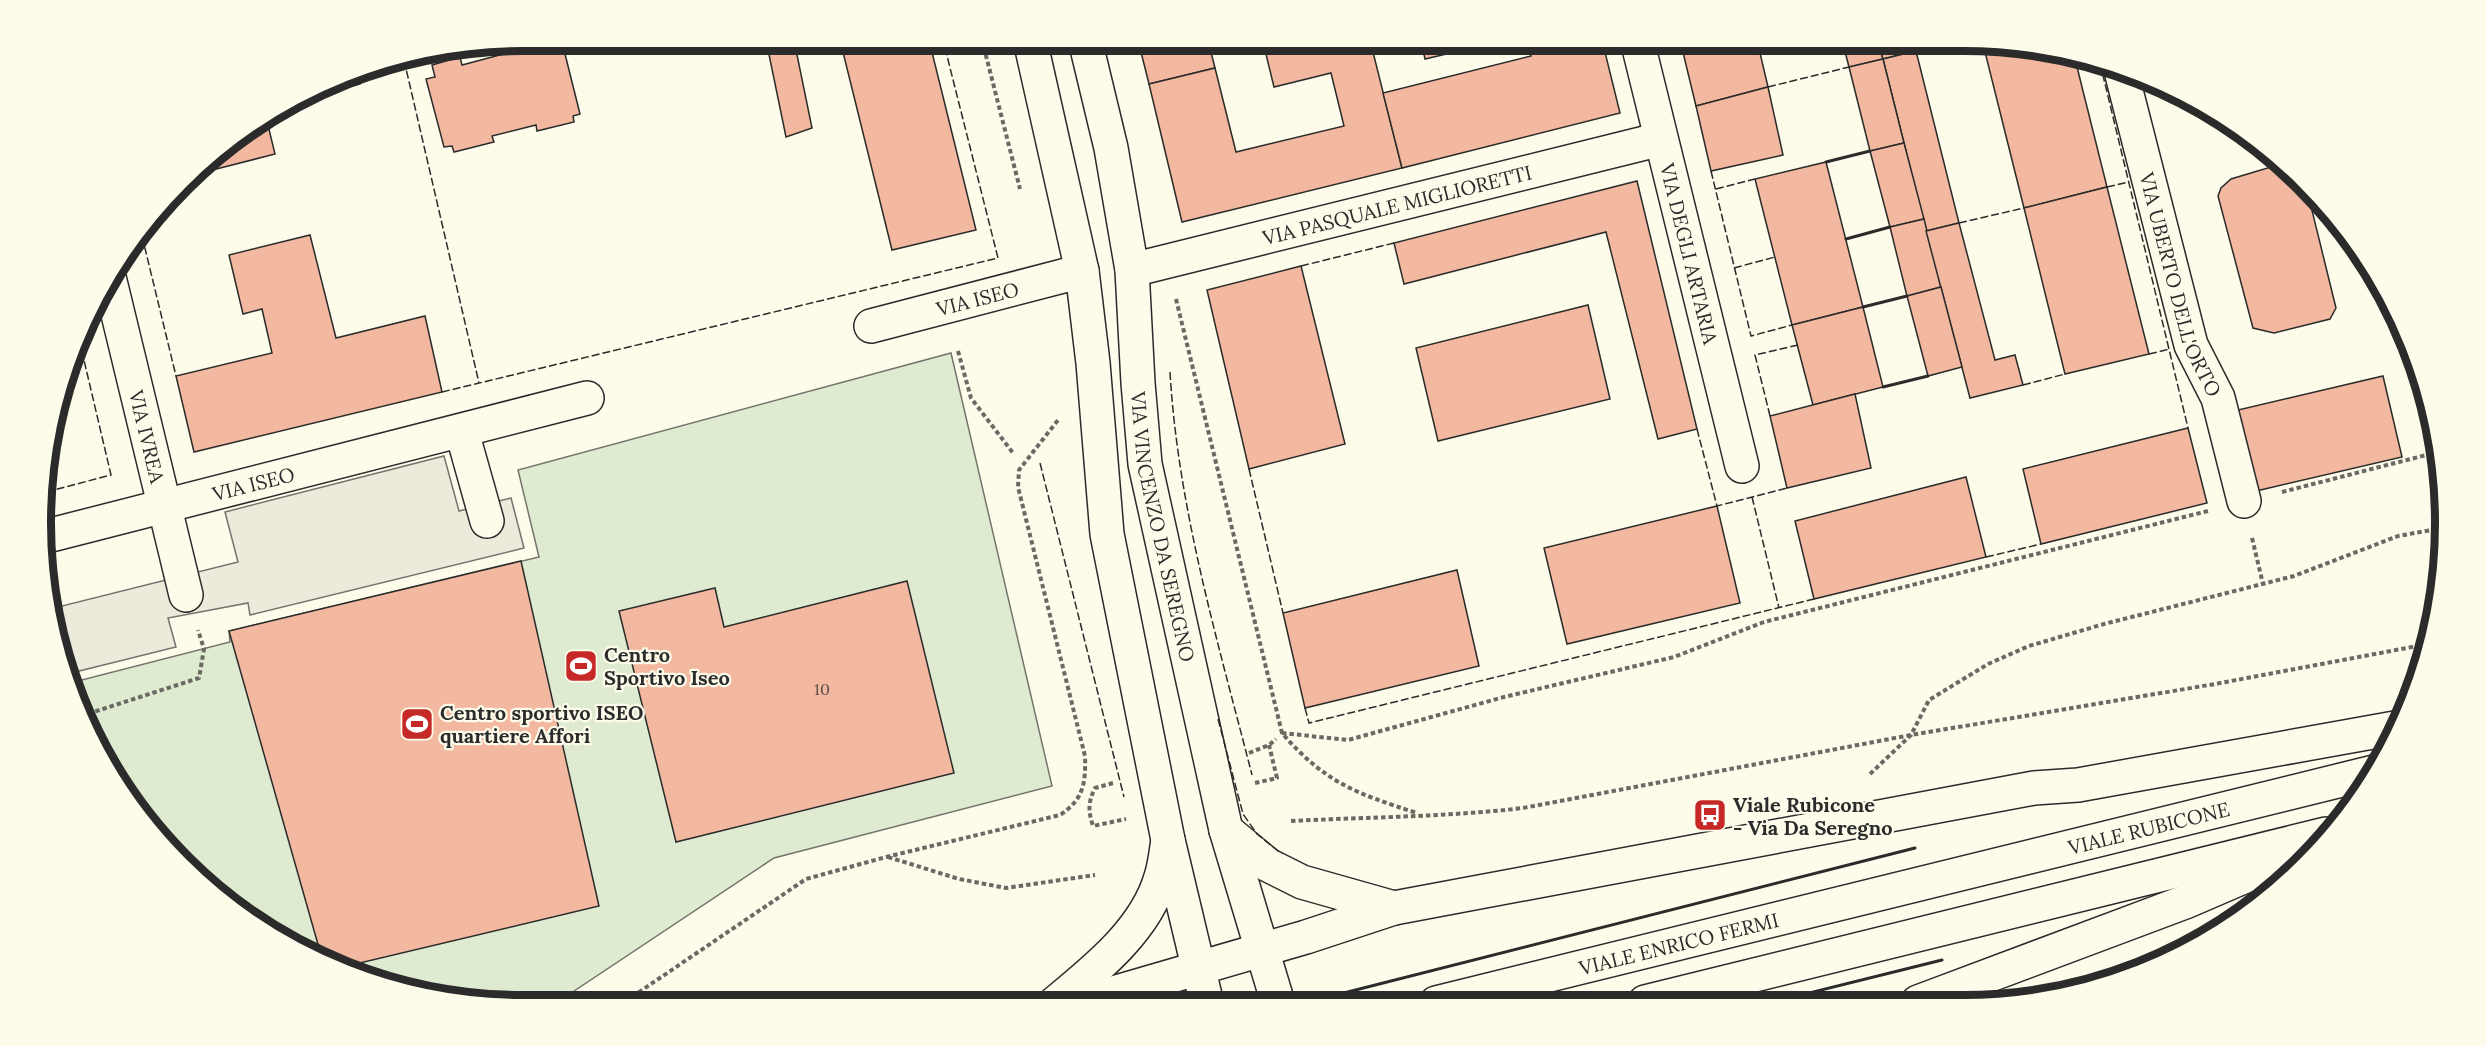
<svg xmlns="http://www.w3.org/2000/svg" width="2486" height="1046" font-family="Lora,serif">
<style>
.green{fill:#deebd1;stroke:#74746e;stroke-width:1.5}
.parking{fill:#eceadb;stroke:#74746e;stroke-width:1.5}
.building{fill:#f2b8a0;stroke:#2b2b2b;stroke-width:1.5}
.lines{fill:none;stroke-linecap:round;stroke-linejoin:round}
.street-casing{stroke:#2b2b2b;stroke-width:36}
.secondary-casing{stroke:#2b2b2b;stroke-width:36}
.highway-casing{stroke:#2b2b2b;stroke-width:36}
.path{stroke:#6a6964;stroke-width:4;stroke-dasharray:4.5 3;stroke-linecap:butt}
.street{stroke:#fdfbea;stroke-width:33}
.secondary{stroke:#fdfbea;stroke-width:33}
.highway{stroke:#fdfbea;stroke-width:33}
.fence{stroke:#2b2b2b;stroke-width:1.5;stroke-dasharray:8 3;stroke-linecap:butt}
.wall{stroke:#2b2b2b;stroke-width:3}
.labels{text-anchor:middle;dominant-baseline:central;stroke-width:4.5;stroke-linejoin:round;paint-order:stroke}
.number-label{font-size:16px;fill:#5d4e48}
.street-label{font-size:20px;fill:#2b2b2b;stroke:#fdfbea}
.poi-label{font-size:20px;font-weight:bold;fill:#2b2b2b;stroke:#fdfbea;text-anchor:start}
.rim{fill:none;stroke:#2b2b2b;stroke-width:8}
</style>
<rect width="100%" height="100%" fill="#fdfbea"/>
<!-- green -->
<path class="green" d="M 951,353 L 1052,786 L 774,858 L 553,1005 L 523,1005 L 368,980 L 229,906 L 122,791 L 77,708 L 70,683 L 230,642 L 229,631 L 539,557 L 518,470 Z"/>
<!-- parking -->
<path class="parking" d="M 444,456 L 459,511 L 511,498 L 524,548 L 250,615 L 248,603 L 168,618 L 176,647 L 67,674 L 50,609 L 238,562 L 225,512 Z"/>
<!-- building -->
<g class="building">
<path d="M 537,40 L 553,40 L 555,48 L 563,46 L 580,114 L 573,116 L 574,122 L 537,131 L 536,125 L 492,136 L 494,142 L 454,152 L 452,146 L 444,147 L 426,79 L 435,77 L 432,65 L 460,57 L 462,65 L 526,48 L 524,44 Z"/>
<path d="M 766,40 L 794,40 L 812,128 L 786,137 Z"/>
<path d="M 840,40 L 929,40 L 976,230 L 892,250 Z"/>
<path d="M 1138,40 L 1208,40 L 1215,68 L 1149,84 Z"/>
<path d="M 1285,40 L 1370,40 L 1402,168 L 1182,222 L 1149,84 L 1215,68 L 1236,152 L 1344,126 L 1331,73 L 1274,87 L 1264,46 Z"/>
<path d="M 1421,40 L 1470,40 L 1472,48 L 1425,59 Z"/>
<path d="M 1527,40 L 1602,40 L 1620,113 L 1402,168 L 1383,93 L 1531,56 Z"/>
<path d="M 1680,40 L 1757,40 L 1768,87 L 1696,106 Z"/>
<path d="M 1842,40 L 1878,40 L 1883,59 L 1849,67 Z"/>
<path d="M 1878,40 L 1956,40 L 1883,59 Z"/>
<path d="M 1983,44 L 2075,59 L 2107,187 L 2024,208 Z"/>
<path d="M 1916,51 L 1959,223 L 1926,231 L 1883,59 Z"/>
<path d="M 1883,59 L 1904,143 L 1870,151 L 1849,67 Z"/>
<path d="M 357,71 L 360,84 L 308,97 L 307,94 Z"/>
<path d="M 1768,87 L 1783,155 L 1711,171 L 1696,106 Z"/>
<path d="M 266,117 L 275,154 L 193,175 L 205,160 Z"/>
<path d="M 1904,143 L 1924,219 L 1890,227 L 1870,151 Z"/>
<path d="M 1826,162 L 1863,307 L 1792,325 L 1755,179 Z"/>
<path d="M 2284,163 L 2306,186 L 2336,308 L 2330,319 L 2274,333 L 2253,328 L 2218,196 L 2221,188 L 2231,179 Z"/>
<path d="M 1637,181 L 1697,429 L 1658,439 L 1606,232 L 1404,284 L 1394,243 Z"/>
<path d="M 2107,187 L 2149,354 L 2065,374 L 2024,208 Z"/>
<path d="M 1924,219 L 1941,287 L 1907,296 L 1890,227 Z"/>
<path d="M 1959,223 L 1995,360 L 2015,355 L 2023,385 L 1970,398 L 1926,231 Z"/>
<path d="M 310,235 L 336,338 L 425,316 L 442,392 L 194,452 L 176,376 L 272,353 L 262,309 L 243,314 L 229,255 Z"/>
<path d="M 1301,266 L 1345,444 L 1249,469 L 1207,290 Z"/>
<path d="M 1941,287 L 1962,367 L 1928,376 L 1907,296 Z"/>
<path d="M 1588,305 L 1610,399 L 1438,441 L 1416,348 Z"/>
<path d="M 1863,307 L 1883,387 L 1813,405 L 1792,325 Z"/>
<path d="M 2383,376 L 2402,457 L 2256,491 L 2238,410 Z"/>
<path d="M 1855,394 L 1871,468 L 1787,488 L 1770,416 Z"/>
<path d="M 2188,428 L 2207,503 L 2041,544 L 2023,469 Z"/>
<path d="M 1966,477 L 1986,557 L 1814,599 L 1795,521 Z"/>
<path d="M 1717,506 L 1740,603 L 1567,644 L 1544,548 Z"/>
<path d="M 521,561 L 599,906 L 343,967 L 321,955 L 229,631 Z"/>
<path d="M 1457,570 L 1479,666 L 1305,708 L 1283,613 Z"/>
<path d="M 907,581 L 954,773 L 676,842 L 619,611 L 715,588 L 724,627 Z"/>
</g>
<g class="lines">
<defs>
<g id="street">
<path id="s1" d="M 1637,40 L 1742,466"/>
<path id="s2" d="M 2120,67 L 2191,345 L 2218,398 L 2244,501"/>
<path id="s3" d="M 1132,270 L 1661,139"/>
<path id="s4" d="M 109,277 L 186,595"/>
<path id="s5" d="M 871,326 L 1082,271"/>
<path d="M 462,432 L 487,521"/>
<path id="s6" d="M 47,536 L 587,398"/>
</g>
<g id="secondary">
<path d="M 1030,40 L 1082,271 L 1093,363 L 1107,534 L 1168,840 L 1207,1004"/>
<path id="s7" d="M 1085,40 L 1111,148 L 1132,270 L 1138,383 L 1145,464 L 1226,830 L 1278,1003"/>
</g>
<g id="highway">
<path d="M 1226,830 L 1268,865 L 1302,882 L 1394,908"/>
<path d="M 1645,1002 L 2326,834"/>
<path d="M 1918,1002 L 2185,902 L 2278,862"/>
<path id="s8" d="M 1436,1003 L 2374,772"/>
<path d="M 1054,1004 C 1095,970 1146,930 1161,877 C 1165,865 1166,852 1168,840"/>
<path d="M 1075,1004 L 1306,937 L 1394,908 L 2034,788 L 2078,785 L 2395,728"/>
</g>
</defs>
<!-- street casing -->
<use href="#street" class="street-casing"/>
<!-- secondary casing -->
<use href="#secondary" class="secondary-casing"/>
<!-- highway casing -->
<use href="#highway" class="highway-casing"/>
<!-- path -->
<g class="path">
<path d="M 982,40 L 1020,189"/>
<path d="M 1176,299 L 1282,733 C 1324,782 1357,794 1417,813"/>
<path d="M 958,351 L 971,398 L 1013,453"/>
<path d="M 2282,492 L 2438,452"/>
<path d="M 2252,538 L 2263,584"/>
<path d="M 81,716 L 199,678 L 204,649 L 198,630"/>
<path d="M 1282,733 L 1348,740 L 1504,697 L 1674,657 L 1764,622 L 2208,511"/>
<path d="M 1249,753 L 1269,745 L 1276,739"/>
<path d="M 1870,774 L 1911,735 L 1929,700 L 1988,664 L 2029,646 L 2104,624 L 2294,576 L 2398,536 L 2443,528"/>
<path d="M 1113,783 L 1095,788 C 1088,802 1088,811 1093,826 L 1126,819"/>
<path d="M 1255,783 L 1277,778 L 1269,745"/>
<path d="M 1291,821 C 1369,817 1446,817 1523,808 L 1911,735 L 2215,684 L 2428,644"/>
<path d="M 888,857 L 959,879 L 1006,888 L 1095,875"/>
<path d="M 620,1005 L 806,879 L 886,857 L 1060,815 C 1083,800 1086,784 1085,756 L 1018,487 L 1019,470 L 1058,420"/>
</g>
<!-- street -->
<use href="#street" class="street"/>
<!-- secondary -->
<use href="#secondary" class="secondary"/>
<!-- highway -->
<use href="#highway" class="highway"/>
<!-- fence -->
<g class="fence">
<path d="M 404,60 L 479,383"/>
<path d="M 2100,63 L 2188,428"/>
<path d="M 1768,87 L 1849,67"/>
<path d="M 1711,171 L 1751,336 L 1792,325"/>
<path d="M 2107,187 L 2129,182"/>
<path d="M 1716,189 L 1755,179"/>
<path d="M 1959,223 L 2024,208"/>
<path d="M 142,236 L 176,376"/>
<path d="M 1301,266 L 1394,243"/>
<path d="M 1734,268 L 1775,257"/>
<path d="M 2149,354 L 2170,349"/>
<path d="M 1170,372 C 1178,509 1218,642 1252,775"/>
<path d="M 2023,385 L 2065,374"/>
<path d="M 442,392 L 998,258 L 943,40"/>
<path d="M 1770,416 L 1755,355 L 1798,345"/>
<path d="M 1697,429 L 1717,506 L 1787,488"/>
<path d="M 1040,463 L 1124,797"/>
<path d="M 1249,469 L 1283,613"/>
<path d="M 46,492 L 111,475 L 79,339"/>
<path d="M 1752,497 L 1779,608"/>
<path d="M 1986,557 L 2041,544"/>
<path d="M 1305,708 L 1309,723 L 1814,599"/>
<path d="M 1218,719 L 1243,814 L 1257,834 L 1282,854"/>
</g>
<!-- wall -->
<g class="wall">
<path d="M 1826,162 L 1870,151"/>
<path d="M 1846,239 L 1890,227"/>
<path d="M 1863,307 L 1907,296"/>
<path d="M 1883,387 L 1928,376"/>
<path d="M 1324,998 L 1915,848"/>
<path d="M 1773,1002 L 1942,960"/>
</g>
</g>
<!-- icons -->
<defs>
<symbol id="stadium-square" viewBox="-11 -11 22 22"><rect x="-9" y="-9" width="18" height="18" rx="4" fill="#c62828" stroke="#fdfbea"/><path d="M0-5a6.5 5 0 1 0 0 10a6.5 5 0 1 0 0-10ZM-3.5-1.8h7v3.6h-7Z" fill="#fff"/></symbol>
<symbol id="bus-square" viewBox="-11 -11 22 22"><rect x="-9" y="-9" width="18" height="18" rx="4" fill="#c62828" stroke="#fdfbea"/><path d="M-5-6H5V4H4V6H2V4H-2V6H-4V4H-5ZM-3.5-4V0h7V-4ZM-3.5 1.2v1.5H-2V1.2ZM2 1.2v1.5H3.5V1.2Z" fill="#fff"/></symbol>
</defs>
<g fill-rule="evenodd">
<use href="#stadium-square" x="562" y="647" width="38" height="38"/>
<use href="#stadium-square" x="398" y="705" width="38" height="38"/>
<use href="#bus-square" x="1691" y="796" width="38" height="38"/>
</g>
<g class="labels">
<!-- number labels -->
<g class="number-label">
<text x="822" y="689">10</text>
</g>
<!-- street labels -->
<g class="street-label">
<text stroke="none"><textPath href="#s3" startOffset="273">VIA PASQUALE MIGLIORETTI</textPath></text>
<text stroke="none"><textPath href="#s1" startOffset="220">VIA DEGLI ARTARIA</textPath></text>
<text stroke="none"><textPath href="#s2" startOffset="226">VIA UBERTO DELL'ORTO</textPath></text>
<text stroke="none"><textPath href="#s5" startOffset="110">VIA ISEO</textPath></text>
<text stroke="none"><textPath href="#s4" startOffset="164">VIA IVREA</textPath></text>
<text stroke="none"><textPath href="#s6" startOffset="213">VIA ISEO</textPath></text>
<text stroke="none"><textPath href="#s7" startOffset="494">VIA VINCENZO DA SEREGNO</textPath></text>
<text stroke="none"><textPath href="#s8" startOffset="734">VIALE RUBICONE</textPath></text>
<text stroke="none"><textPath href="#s8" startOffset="250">VIALE ENRICO FERMI</textPath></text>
</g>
<!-- poi labels -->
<g class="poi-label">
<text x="604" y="654">Centro<tspan x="604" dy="23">Sportivo Iseo</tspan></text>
<text x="440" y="712">Centro sportivo ISEO<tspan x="440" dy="23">quartiere Affori</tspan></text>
<text x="1733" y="804">Viale Rubicone<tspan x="1733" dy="23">- Via Da Seregno</tspan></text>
</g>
</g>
<!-- crop -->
<path d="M0 0H2486V1046H0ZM523 51H1963A472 472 0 0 1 2435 523V523A472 472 0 0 1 1963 995H523A472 472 0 0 1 51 523V523A472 472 0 0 1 523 51Z" fill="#fdfbea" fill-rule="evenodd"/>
<path class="rim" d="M523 51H1963A472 472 0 0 1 2435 523V523A472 472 0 0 1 1963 995H523A472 472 0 0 1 51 523V523A472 472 0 0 1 523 51Z"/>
</svg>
